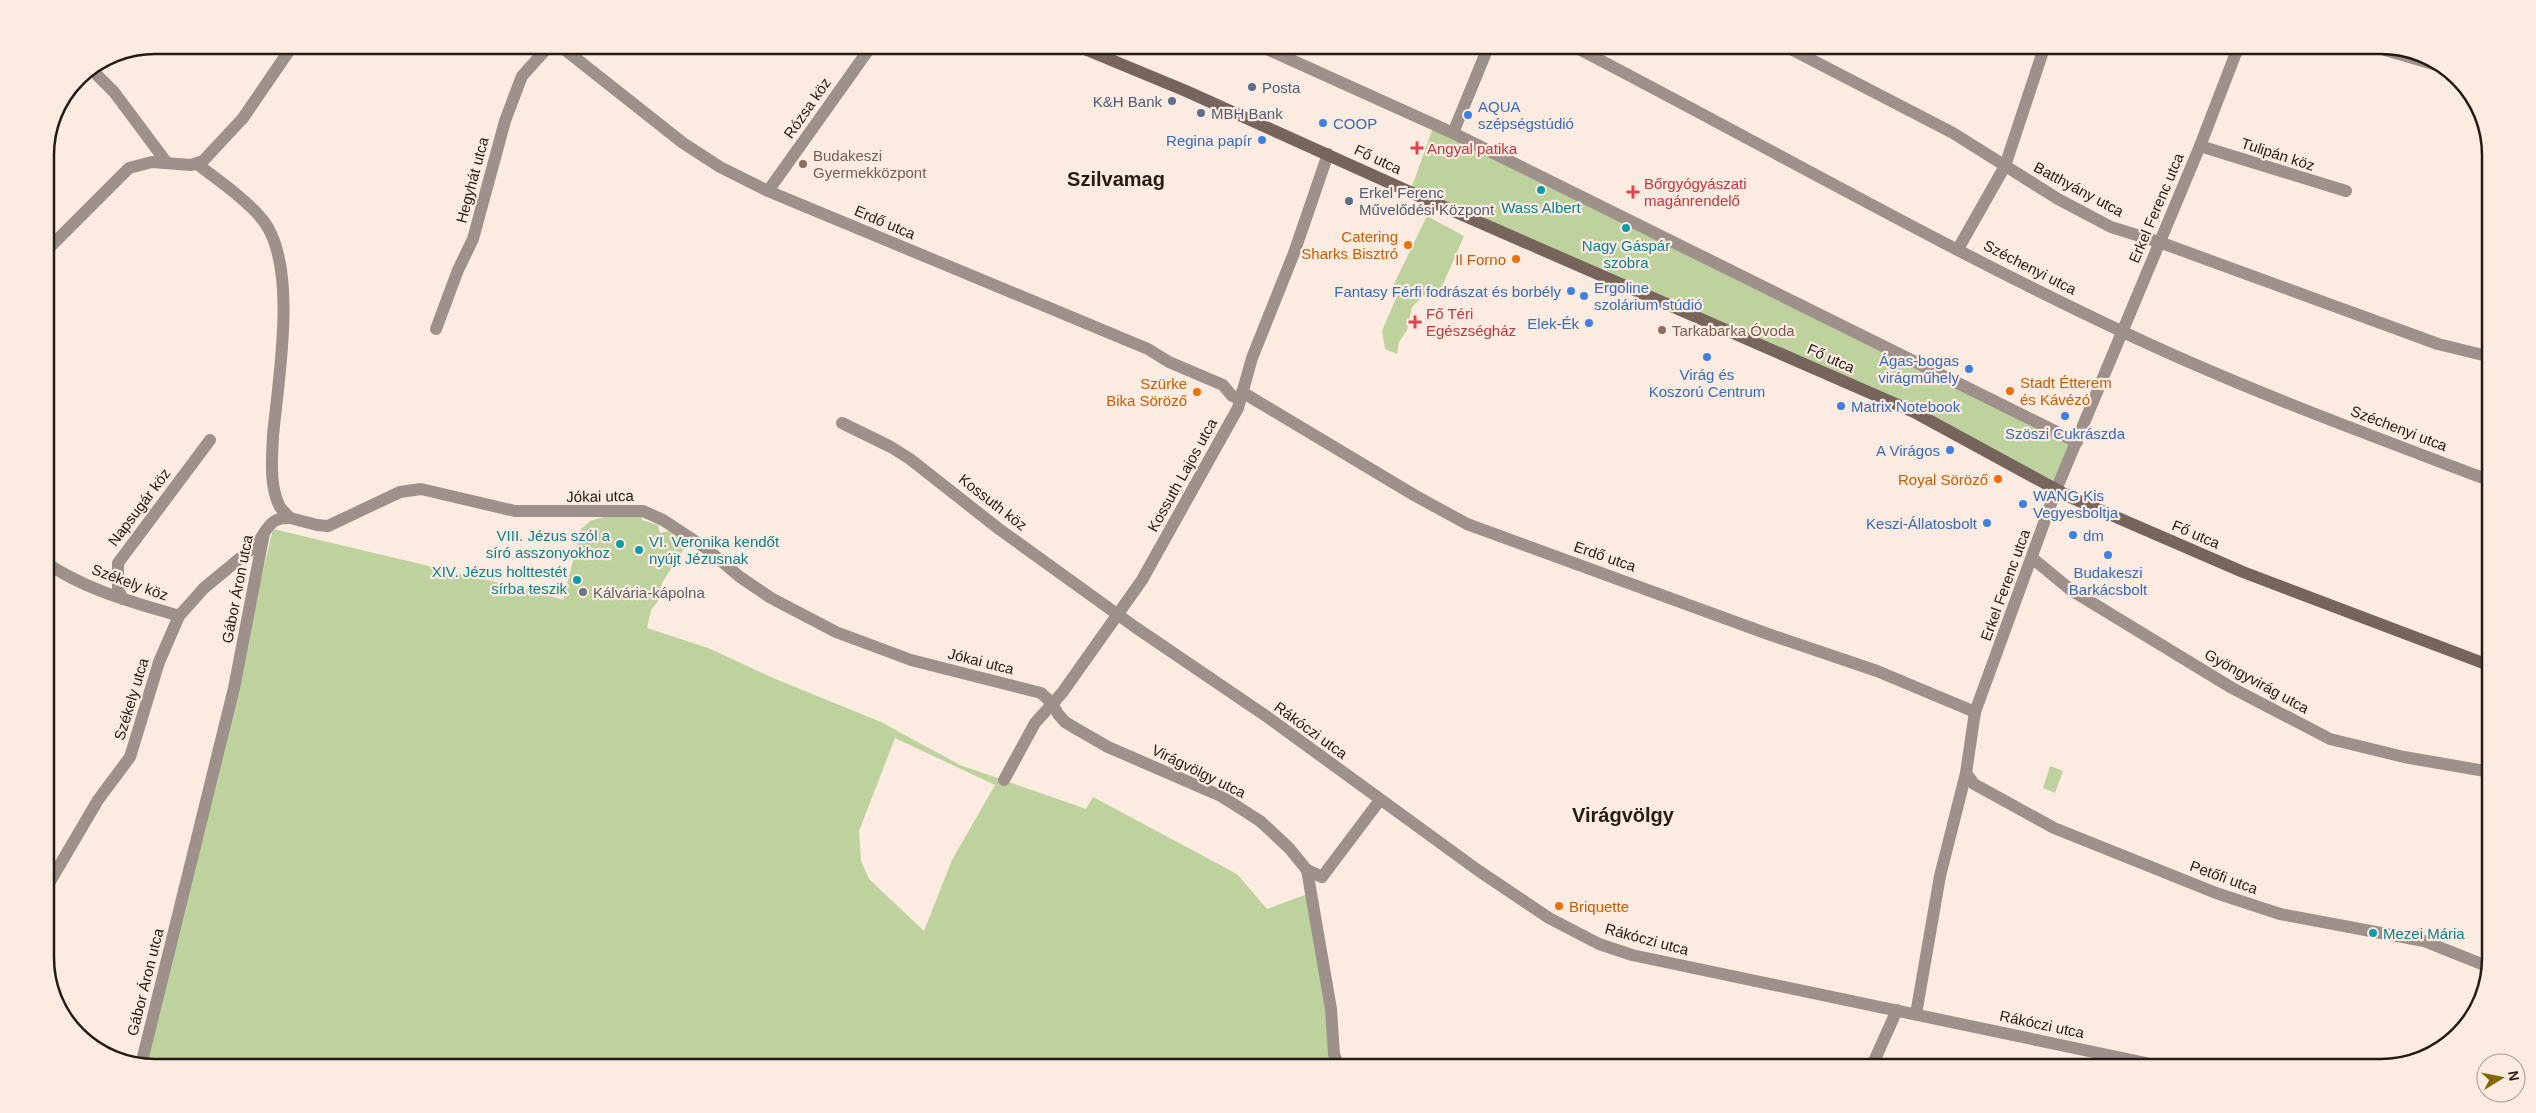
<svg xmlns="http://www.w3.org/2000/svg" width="2536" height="1113" font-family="Arial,sans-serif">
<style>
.green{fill:#bdd29c;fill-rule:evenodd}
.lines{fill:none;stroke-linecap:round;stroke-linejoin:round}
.street{stroke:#9e908b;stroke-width:12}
.secondary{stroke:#77645c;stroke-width:12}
.service-dot{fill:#5c6f8a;stroke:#fcebe0;stroke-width:2}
.shop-dot{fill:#3f7fe0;stroke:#fcebe0;stroke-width:2}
.health-dot{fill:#e0444e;stroke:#fcebe0;stroke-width:2}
.education-dot{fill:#8d6e63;stroke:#fcebe0;stroke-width:2}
.culture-dot{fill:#0f9aa8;stroke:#fcebe0;stroke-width:2}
.food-dot{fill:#e8710a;stroke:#fcebe0;stroke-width:2}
.worship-dot{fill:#6b7280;stroke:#fcebe0;stroke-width:2}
.labels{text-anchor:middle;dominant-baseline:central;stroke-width:4.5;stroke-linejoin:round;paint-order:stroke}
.service-label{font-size:15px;fill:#4e5e75;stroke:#fcebe0;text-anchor:start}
.shop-label{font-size:15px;fill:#366cbe;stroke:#fcebe0;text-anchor:start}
.street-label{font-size:15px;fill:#251b15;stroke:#fcebe0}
.health-label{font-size:15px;fill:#be3a42;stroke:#fcebe0;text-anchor:start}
.education-label{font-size:15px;fill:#785e54;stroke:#fcebe0;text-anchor:start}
.culture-label{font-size:15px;fill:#0d838f;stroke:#fcebe0}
.food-label{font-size:15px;fill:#c56008;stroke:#fcebe0;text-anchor:end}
.worship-label{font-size:15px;fill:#5b616d;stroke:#fcebe0;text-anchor:start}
.district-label{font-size:20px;font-weight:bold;fill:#251b15;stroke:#fcebe0}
.rim{fill:none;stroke:#251b15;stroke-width:2.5}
</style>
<rect width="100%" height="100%" fill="#fcebe0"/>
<!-- green -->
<g class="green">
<path d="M 1434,125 L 2077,442 L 2056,490 L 1914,412 L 1410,192 Z"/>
<path d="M 1427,216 L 1464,236 L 1437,298 L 1428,292 L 1412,307 L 1407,330 L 1399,342 L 1397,354 L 1385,349 L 1382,331 L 1397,296 L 1390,292 Z"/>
<path d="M 607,516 L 642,516 L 642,520 L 658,525 L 660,533 L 669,531 L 687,544 L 662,583 L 659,600 L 651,610 L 647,628 L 708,648 L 773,678 L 881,722 L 960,765 L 1086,809 L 1093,797 L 1237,874 L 1267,909 L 1310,893 L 1339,1068 L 145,1066 L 273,529 L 534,591 L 563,600 L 581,529 L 590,521 ZM 895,738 L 995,785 L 952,860 L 924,931 L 869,879 L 861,861 L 859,831 Z"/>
<path d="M 2050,766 L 2063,771 L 2055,793 L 2043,788 Z"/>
</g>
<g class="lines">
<!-- street -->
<g class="street">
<path d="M 559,45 L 683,143 L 720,167 L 768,191 L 1148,349 L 1169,362 L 1223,385 L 1232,396 L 1240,399"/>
<path d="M 1258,45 L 1453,133 L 2077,442"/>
<path d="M 1571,45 C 1755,140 1934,243 2121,331 C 2241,388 2367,434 2491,481"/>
<path d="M 1783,45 L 1953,133 L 2058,199 L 2111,227 L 2159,242 L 2438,344 L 2491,357"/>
<path d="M 2368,45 L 2440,66"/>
<path d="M 90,68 L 114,92 L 167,163"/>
<path d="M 1453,133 L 1489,45"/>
<path d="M 2200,146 L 2346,191"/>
<path d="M 768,191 L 872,45"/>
<path d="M 1958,249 L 2005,166 L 2045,45"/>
<path d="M 45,252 L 129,168 L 152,162 L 191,165 L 203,161 L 243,118 L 293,45"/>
<path d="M 436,329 L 458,270 L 473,239 L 505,121 L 522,76 L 550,45"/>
<path d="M 1242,392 L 1414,495 L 1467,524 L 1768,634 L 1877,671 L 1975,712"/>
<path d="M 842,423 L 891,447 L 910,459 L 999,529 L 1135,627 L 1266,716 L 1479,871 L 1549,918 L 1599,944 L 1632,955 L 2170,1068"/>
<path d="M 290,518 L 317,525 L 328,526 L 400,492 L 421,489 L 515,511 L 643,511 L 663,520 L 707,549 L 740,577 L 771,598 L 836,632 L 911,660 L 1041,693 L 1052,703 L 1058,714 L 1065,722 L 1075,728 L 1108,747 L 1221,796 L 1260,821 L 1289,848 L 1307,870 L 1331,1009 L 1334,1054 L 1339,1068"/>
<path d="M 2032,558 L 2071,590 L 2232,688 L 2330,739 L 2404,757 L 2491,772"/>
<path d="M 45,562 C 85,590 133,602 179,616"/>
<path d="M 123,599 L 118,590 L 118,563 L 210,440"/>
<path d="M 1966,773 L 1974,784 L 2054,828 L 2216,893 L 2280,914 L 2424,941 L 2489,967"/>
<path d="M 1004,780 L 1035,723 L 1062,693 L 1142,580 L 1238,408 L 1252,358 L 1294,253 L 1328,154"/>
<path d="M 1307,870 L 1322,877 L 1380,800"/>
<path d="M 45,890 L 98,800 L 130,757 L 159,662 L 179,616 L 204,588 L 255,546 L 263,535"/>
<path d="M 1916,1014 L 1940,876 L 1966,773 L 1975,712 L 2056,490 L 2200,146 L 2239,45"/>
<path d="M 141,1065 L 234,688 L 264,533 C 271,522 277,517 290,518 C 287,515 283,511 280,507 C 269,486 272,458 273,436 C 278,380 298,271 265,223 C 250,202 218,180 197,164"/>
<path d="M 1871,1068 L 1897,1010"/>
</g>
<!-- secondary -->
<path class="secondary" d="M 1075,45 L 1186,91 L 1410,192 L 1914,412 L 2072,498 L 2243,572 L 2491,666"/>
</g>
<!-- markers -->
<g class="service-dot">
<circle cx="1252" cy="87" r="5"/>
<circle cx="1172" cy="101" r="5"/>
<circle cx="1201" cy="113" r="5"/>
<circle cx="1349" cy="201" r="5"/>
</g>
<g class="shop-dot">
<circle cx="1468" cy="115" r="5"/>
<circle cx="1323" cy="123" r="5"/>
<circle cx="1262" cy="140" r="5"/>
<circle cx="1571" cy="291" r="5"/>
<circle cx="1584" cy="296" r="5"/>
<circle cx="1589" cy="323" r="5"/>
<circle cx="1707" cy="357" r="5"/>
<circle cx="1969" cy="369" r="5"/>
<circle cx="1841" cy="406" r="5"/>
<circle cx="2065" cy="416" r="5"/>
<circle cx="1950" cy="450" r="5"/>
<circle cx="2023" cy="504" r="5"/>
<circle cx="1987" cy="523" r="5"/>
<circle cx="2073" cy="535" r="5"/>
<circle cx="2108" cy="555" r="5"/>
</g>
<g class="health-dot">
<path d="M1414.5 140.5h5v5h5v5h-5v5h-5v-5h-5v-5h5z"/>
<path d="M1630.5 184.5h5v5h5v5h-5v5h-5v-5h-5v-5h5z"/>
<path d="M1412.5 314.5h5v5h5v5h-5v5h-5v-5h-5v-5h5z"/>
</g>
<g class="education-dot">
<circle cx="803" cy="164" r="5"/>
<circle cx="1662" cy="330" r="5"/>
</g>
<g class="culture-dot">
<circle cx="1541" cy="190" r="5"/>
<circle cx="1626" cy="228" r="5"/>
<circle cx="620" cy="544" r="5"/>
<circle cx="639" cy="550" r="5"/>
<circle cx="577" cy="580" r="5"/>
<circle cx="2373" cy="933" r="5"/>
</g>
<g class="food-dot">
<circle cx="1408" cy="245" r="5"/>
<circle cx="1516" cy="259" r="5"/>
<circle cx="2010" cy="391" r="5"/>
<circle cx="1197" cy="392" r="5"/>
<circle cx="1998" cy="479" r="5"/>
<circle cx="1559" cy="906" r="5"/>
</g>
<circle class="worship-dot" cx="583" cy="592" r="5"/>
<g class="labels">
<!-- service labels -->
<g class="service-label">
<text x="1262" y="87">Posta</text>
<text x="1162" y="101" text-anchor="end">K&amp;H Bank</text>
<text x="1211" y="113">MBH Bank</text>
<text x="1359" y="192">Erkel Ferenc<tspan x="1359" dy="17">Művelődési Központ</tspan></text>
</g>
<!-- shop labels -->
<g class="shop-label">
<text x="1478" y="106">AQUA<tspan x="1478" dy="17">szépségstúdió</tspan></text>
<text x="1333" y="123">COOP</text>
<text x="1252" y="140" text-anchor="end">Regina papír</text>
<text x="1594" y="287">Ergoline<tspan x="1594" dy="17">szolárium stúdió</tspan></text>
<text x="1561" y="291" text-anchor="end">Fantasy Férfi fodrászat és borbély</text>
<text x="1579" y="323" text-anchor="end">Elek-Ék</text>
<text x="1959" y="360" text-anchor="end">Ágas-bogas<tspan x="1959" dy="17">virágműhely</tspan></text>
<text x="1707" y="374" text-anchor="middle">Virág és<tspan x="1707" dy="17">Koszorú Centrum</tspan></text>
<text x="1851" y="406">Matrix Notebook</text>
<text x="2065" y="433" text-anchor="middle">Szöszi Cukrászda</text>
<text x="1940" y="450" text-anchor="end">A Virágos</text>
<text x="2033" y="495">WANG Kis<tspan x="2033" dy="17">Vegyesboltja</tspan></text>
<text x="1977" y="523" text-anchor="end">Keszi-Állatosbolt</text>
<text x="2083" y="535">dm</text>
<text x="2108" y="572" text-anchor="middle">Budakeszi<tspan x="2108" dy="17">Barkácsbolt</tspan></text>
</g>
<!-- street labels -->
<g class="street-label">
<text transform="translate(807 108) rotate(-55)">Rózsa köz</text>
<text transform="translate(2278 154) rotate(18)">Tulipán köz</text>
<text transform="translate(1378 159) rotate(25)">Fő utca</text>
<text transform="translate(472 180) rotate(-75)">Hegyhát utca</text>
<text transform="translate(2079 189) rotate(28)">Batthyány utca</text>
<text transform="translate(2156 208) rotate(-67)">Erkel Ferenc utca</text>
<text transform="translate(885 222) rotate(23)">Erdő utca</text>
<text transform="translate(2030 267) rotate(27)">Széchenyi utca</text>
<text transform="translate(1831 358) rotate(24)">Fő utca</text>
<text transform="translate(2399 428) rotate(21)">Széchenyi utca</text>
<text transform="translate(1182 475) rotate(-61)">Kossuth Lajos utca</text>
<text transform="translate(600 496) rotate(-1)">Jókai utca</text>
<text transform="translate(993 502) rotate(38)">Kossuth köz</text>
<text transform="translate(139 507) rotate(-53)">Napsugár köz</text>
<text transform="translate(2196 534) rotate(23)">Fő utca</text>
<text transform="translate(1605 556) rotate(19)">Erdő utca</text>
<text transform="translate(130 582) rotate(20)">Székely köz</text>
<text transform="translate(2005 585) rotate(-70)">Erkel Ferenc utca</text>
<text transform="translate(237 589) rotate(-79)">Gábor Áron utca</text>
<text transform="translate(981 661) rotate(14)">Jókai utca</text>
<text transform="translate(2257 681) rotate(29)">Gyöngyvirág utca</text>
<text transform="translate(131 699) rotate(-73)">Székely utca</text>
<text transform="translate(1311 730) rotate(36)">Rákóczi utca</text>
<text transform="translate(1199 771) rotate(26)">Virágvölgy utca</text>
<text transform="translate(2224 877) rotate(20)">Petőfi utca</text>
<text transform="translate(1647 939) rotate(15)">Rákóczi utca</text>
<text transform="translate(145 982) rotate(-76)">Gábor Áron utca</text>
<text transform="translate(2042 1024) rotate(12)">Rákóczi utca</text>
</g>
<!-- health labels -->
<g class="health-label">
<text x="1427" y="148">Angyal patika</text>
<text x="1644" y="183">Bőrgyógyászati<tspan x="1644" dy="17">magánrendelő</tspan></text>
<text x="1426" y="313">Fő Téri<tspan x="1426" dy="17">Egészségház</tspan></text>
</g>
<!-- education labels -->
<g class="education-label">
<text x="813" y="155">Budakeszi<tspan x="813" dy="17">Gyermekközpont</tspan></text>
<text x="1672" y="330">Tarkabarka Óvoda</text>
</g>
<!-- culture labels -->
<g class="culture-label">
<text x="1541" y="207">Wass Albert</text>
<text x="1626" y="245">Nagy Gáspár<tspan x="1626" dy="17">szobra</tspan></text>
<text x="610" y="535" text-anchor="end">VIII. Jézus szól a<tspan x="610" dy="17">síró asszonyokhoz</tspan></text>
<text x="649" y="541" text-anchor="start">VI. Veronika kendőt<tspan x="649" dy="17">nyújt Jézusnak</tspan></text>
<text x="567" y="571" text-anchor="end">XIV. Jézus holttestét<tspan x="567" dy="17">sírba teszik</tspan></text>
<text x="2383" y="933" text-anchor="start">Mezei Mária</text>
</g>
<!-- food labels -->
<g class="food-label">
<text x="1398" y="236">Catering<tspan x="1398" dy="17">Sharks Bisztró</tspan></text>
<text x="1506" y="259">Il Forno</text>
<text x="2020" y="382" text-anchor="start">Stadt Étterem<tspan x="2020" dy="17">és Kávézó</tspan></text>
<text x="1187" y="383">Szürke<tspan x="1187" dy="17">Bika Söröző</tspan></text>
<text x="1988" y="479">Royal Söröző</text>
<text x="1569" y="906" text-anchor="start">Briquette</text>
</g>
<!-- worship labels -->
<g class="worship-label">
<text x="593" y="592">Kálvária-kápolna</text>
</g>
<!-- district labels -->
<g class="district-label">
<text x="1116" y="179">Szilvamag</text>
<text x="1623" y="815">Virágvölgy</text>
</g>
</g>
<!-- crop -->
<path d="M0 0H2536V1113H0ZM155 54H2381A101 101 0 0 1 2482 155V958A101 101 0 0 1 2381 1059H155A101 101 0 0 1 54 958V155A101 101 0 0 1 155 54Z" fill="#fcebe0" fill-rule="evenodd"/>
<path class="rim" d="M155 54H2381A101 101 0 0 1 2482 155V958A101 101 0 0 1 2381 1059H155A101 101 0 0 1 54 958V155A101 101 0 0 1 155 54Z"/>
<!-- north arrow -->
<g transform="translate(2501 1078) rotate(80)"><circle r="24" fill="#fcebe0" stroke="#a6988f"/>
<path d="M0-4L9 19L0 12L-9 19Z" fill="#846600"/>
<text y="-8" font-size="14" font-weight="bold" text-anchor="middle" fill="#251b15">N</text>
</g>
</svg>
